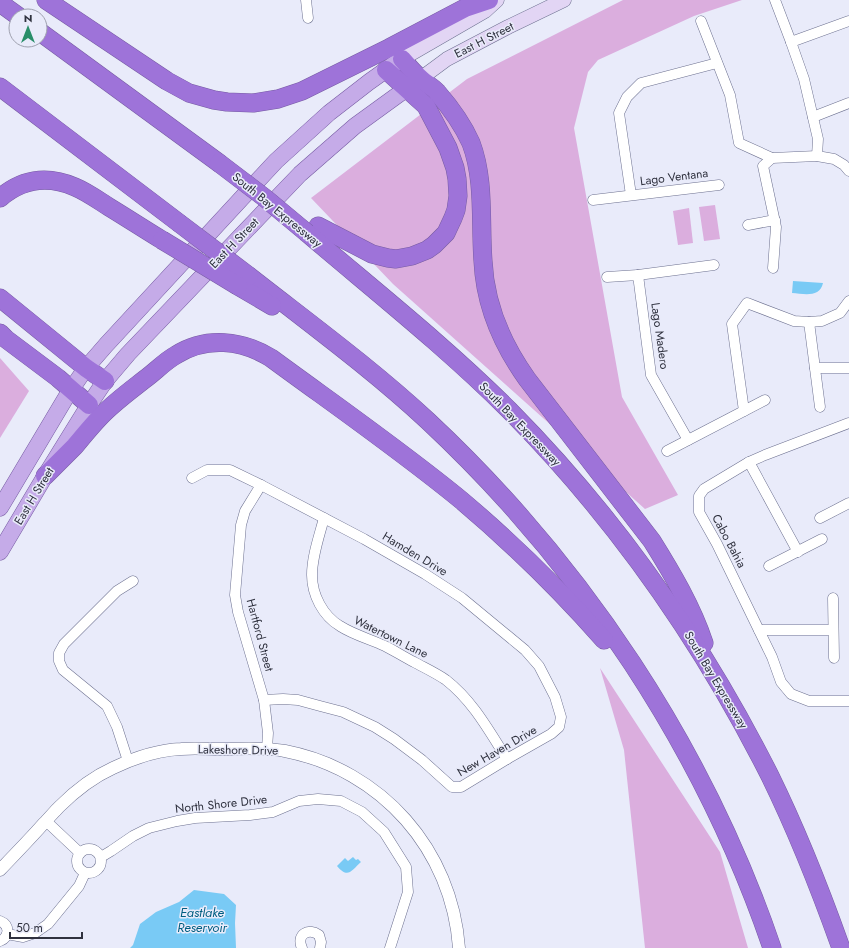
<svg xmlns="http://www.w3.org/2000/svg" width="849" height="948" font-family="Jost,sans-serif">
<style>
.green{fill:#dbaede}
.water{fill:#79caf5}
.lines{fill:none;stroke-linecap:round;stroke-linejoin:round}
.minor-casing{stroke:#6d7190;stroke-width:11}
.tertiary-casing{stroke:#6d7190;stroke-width:13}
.secondary-casing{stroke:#6d7190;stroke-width:15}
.primary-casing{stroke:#775ca3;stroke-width:17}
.motorway-casing{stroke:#775ca3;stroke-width:19}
.minor{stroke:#fff;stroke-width:10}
.tertiary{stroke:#fff;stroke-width:12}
.secondary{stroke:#e2d5f4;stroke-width:14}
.primary{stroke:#c5abe8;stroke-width:16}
.motorway{stroke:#9e73d9;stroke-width:18}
.motorway-bridge-casing{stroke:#775ca3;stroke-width:19;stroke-linecap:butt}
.motorway-bridge{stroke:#9e73d9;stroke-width:18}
.labels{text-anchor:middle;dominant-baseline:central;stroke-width:3;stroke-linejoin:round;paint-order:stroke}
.street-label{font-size:12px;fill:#2f313e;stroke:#e9ebfa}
.water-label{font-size:13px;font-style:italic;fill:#015e81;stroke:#e9ebfa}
</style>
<rect width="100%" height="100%" fill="#e9ebfa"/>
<!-- green -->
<g class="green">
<path d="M 623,0 L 742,0 L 694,16 L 598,60 L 588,72 L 574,128 L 622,397 L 678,495 L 645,509 L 393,284 L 311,198 L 467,79 Z"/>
<path d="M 715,205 L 720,239 L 704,241 L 699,207 Z"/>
<path d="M 689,208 L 693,243 L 678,245 L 673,211 Z"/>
<path d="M 0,358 L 29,391 L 0,438 Z"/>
<path d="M 600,668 L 720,852 L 748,948 L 645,948 L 624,750 Z"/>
</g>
<!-- water -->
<g class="water">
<path d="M 793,281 L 823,283 C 820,298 804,294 792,293 Z"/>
<path d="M 353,857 L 356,860 L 358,859 L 361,862 C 351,871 348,879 337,866 L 345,858 L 348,861 Z"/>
<path d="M 194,890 L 224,894 L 236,905 L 235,923 L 236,948 L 130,948 L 133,945 L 140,924 L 156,912 L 179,902 Z"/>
</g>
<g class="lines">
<defs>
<g id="minor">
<path d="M 306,0 L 308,18"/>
<path d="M 775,0 L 791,42 L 804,79 L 818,139 L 817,156"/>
<path d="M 701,21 L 730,95 L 739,143 L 772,158 L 817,156 L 834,159 L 844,165 L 849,171"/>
<path d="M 791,42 L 849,21"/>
<path d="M 813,117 L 849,103"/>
<path d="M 772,158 L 763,166 L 776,227 L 773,268"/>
<path d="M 631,195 L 619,113 L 627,97 L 641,83 L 717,63"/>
<path d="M 593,200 L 719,185"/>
<path d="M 748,225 L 775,220"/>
<path d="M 638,275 L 714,265"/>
<path d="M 607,277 L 638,275 L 651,375 L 688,440"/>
<path d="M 809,322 L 820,407"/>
<path d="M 815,368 L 849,368"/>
<path d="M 744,411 L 732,324 L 747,303 L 794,321 L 809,322 L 822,321 L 840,313 L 849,301"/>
<path d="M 849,423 L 765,455 L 749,462 L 704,489 L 699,496 L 699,512 L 717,544 L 772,657 L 781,682 L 791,694 L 809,701 L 849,701"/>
<path d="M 667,451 L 765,400"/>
<path d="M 749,462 L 798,552"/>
<path d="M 192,478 L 207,470 L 230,470 L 261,485 L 364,539 L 425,574 L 462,598 L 525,650 L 539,666 L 555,697 L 561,717 L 559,727 L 551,734 L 507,759 L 461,787 L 452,787 L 422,760 L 394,739 L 375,727 L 343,712 L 320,706 L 298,700 L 283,699 L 264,700"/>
<path d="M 261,485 L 245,511 L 241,525 L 235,595 L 238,612 L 264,700 L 268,733 L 267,749"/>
<path d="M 324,518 C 319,537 312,556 312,575 C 312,595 323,616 340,626 C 354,635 370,639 385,646 C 395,651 404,657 414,662 C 425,668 436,673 446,680 C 473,701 489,731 507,759"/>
<path d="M 820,518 L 849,503"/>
<path d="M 769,566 L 822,539"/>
<path d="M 833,598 L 834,658"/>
<path d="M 759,630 L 833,630"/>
<path d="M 128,761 L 117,727 L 107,706 L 63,670 L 59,661 L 59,653 L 64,644 L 117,591 L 133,581"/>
<path d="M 46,821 L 80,853"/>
<circle cx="89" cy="861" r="12"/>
<path d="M 101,857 L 111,851 L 133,836 L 149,828 L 177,821 L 195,818 L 250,815 L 273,812 L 299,801 L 318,799 L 341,801 L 362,812 L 384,832 L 406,867 L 408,892 L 390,948"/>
<path d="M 0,921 C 10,925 10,937 0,941"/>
<path d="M 7,934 L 23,937 L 35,933 L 48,924 L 79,886 L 85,873"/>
<path d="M 302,948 C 296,935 308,927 319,935 L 321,942 L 320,948"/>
</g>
<path id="tertiary" d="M 0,870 C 15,854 30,839 44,823 C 49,818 54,812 59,807 C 75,791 93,777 113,768 C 134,758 158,750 181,749 C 194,748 208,749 221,749 C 242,749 264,747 285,751 C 382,770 452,850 459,948"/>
<g id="secondary">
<path d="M 402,59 L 485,11 L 497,0"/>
<path d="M 420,79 L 447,59 L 508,27 L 564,0"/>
</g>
<g id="primary">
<path d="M 0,508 L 68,394 L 86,368 L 106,345 L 276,161 L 329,113 L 369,82 L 397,62"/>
<path d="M 0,552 L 45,476 L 89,405 L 105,381 L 128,354 L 300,174 L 355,126 L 417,81"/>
</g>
<g id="motorway">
<path d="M 46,0 L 167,81 L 189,93 L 214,100 L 227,102 L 253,103 L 278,99 L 302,91 L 389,48 L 465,8 L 489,0"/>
<path d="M 0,3 L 18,16"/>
<path d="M 40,32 L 219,163"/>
<path d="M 402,59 C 408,66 414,73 421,79 C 426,84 433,87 437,92 C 450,107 463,125 471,143 C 485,180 480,222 483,261 C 485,304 502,344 527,379 L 652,541 C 672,573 692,607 704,643"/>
<path d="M 0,87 L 179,223"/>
<path d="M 0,198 C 22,179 47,175 75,187 C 87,192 98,200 109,207 C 127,218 144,229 162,240"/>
<path d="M 318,226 L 372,254 L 388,258 L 396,259 L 412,256 L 427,250 L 434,245 L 446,233 L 453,218 L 456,210 L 458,196 L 457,179 L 455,168 L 448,148 L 426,106 L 386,70"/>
<path d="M 307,233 C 375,291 446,347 509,410 C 615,517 702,641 770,776 C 797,831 820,889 841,948"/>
<path d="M 249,276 C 309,323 372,369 428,421 C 582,565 704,748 772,948"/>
<path d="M 238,286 L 272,306"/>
<path d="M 0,298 L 86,368 L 105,381"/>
<path d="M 0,333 L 6,339 L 58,378 L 89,405"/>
<path d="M 45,476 C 55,466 65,456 75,446 C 84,435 93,424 103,414 C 116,401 131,390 145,379 C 156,371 165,361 176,355 C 206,336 242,340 271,358 C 335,405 400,450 461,500 C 512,543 560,590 604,640"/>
</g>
</defs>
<!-- minor casing -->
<use href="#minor" class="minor-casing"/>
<!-- tertiary casing -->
<use href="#tertiary" class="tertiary-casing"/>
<!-- secondary casing -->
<use href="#secondary" class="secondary-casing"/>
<!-- primary casing -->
<use href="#primary" class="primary-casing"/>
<!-- motorway casing -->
<use href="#motorway" class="motorway-casing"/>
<!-- minor -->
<use href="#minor" class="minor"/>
<!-- tertiary -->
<use href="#tertiary" class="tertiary"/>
<!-- secondary -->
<use href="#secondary" class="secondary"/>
<!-- primary -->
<use href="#primary" class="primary"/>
<!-- motorway -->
<use href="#motorway" class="motorway"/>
<defs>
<g id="motorway-bridge">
<path d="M 219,163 L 265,198 L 307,233"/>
<path d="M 179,223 L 249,276"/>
<path d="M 162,240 L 238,286"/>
</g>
</defs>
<!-- motorway-bridge casing -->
<use href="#motorway-bridge" class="motorway-bridge-casing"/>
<!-- motorway-bridge -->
<use href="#motorway-bridge" class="motorway-bridge"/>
</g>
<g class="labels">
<!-- street labels -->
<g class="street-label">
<text transform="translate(484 40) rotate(-27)">East H Street</text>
<text transform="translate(674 177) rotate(-7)">Lago Ventana</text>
<text transform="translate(277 210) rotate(39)">South Bay Expressway</text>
<text transform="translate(234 243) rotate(-46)">East H Street</text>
<text transform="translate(660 336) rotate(82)">Lago Madero</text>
<text transform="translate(520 424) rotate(46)">South Bay Expressway</text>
<text transform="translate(34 496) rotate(-59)">East H Street</text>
<text transform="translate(729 541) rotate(62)">Cabo Bahia</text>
<text transform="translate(415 554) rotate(31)">Hamden Drive</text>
<text transform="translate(260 635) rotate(75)">Hartford Street</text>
<text transform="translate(391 637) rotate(26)">Watertown Lane</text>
<text transform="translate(716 680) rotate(59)">South Bay Expressway</text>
<text transform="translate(238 750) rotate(1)">Lakeshore Drive</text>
<text transform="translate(497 751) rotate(-30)">New Haven Drive</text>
<text transform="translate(221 804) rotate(-6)">North Shore Drive</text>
</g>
<!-- water labels -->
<g class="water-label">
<text x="202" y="912">Eastlake<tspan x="202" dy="15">Reservoir</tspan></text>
</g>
</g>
<!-- north arrow -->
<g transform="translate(28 28)"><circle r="19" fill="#e9ebfa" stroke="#9fa1af"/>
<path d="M0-3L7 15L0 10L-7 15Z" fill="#298e69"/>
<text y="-6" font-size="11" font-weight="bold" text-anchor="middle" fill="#2f313e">N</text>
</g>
<!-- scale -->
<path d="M10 932v6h72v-6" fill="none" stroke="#2f313e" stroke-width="2"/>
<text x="16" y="932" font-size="12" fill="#2f313e" stroke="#e9ebfa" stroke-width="3" paint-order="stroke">50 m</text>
</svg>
